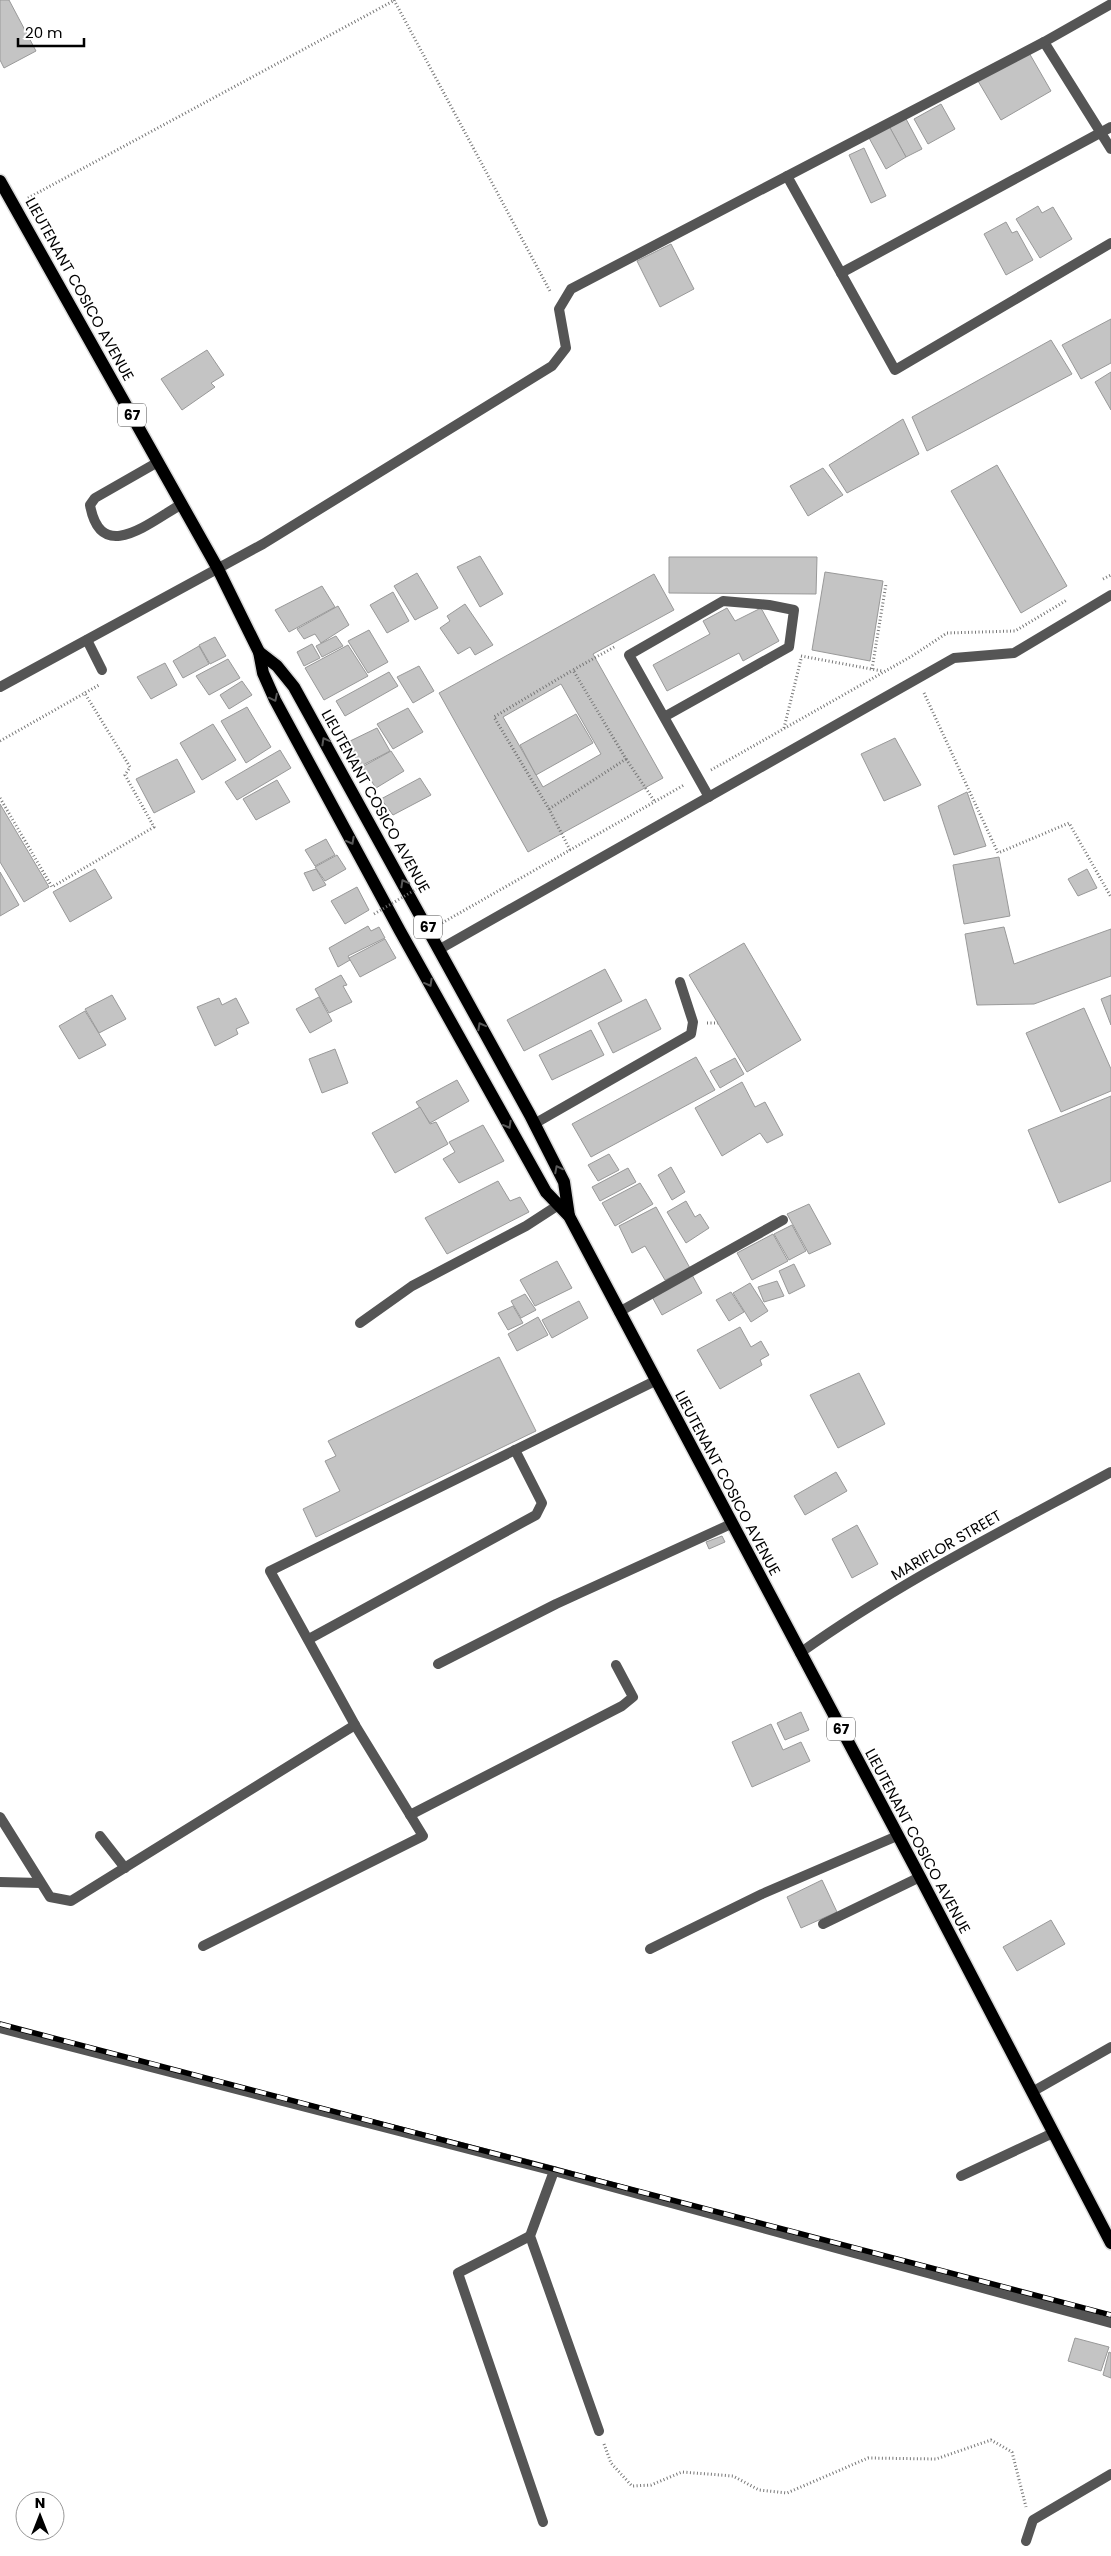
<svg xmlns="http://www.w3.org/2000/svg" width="1111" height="2556" font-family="Poppins,sans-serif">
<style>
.building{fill:#c4c4c4;stroke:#999;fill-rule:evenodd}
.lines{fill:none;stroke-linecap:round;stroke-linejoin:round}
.primary-casing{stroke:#dbdbdb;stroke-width:15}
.path{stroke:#777;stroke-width:3;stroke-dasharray:1 2.5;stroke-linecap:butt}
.service{stroke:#555;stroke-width:10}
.minor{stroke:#555;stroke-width:10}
.primary{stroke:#000;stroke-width:12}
.rail-casing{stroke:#000;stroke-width:5.5}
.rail{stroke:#fff;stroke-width:4;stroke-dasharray:11;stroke-linecap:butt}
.path-bridge{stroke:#777;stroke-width:3;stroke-dasharray:1 2.5;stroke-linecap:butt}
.oneway{stroke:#595959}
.labels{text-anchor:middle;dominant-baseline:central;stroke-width:4;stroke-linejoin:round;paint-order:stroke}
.shield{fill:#fff;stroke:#4c4c4c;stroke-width:1}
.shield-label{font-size:14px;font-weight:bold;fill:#000}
.street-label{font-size:15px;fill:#000;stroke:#fff}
</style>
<rect width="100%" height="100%" fill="#fff"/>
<!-- building -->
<g class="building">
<path d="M 0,0 L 9,0 L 36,51 L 4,68 L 0,60 Z"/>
<path d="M 1028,51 L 1051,91 L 1001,120 L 978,81 Z"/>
<path d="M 941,104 L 955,129 L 928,144 L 914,119 Z"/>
<path d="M 905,117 L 922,149 L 906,157 L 889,126 Z"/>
<path d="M 889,126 L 906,157 L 886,169 L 868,136 Z"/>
<path d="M 864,148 L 886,196 L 871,203 L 849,155 Z"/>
<path d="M 1038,206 L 1042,213 L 1053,207 L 1072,239 L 1040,258 L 1016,219 Z"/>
<path d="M 1006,222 L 1012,233 L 1017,231 L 1033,260 L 1006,275 L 984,234 Z"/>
<path d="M 671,244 L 694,289 L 660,307 L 637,261 Z"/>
<path d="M 1111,319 L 1111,363 L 1081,379 L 1062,345 Z"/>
<path d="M 1051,340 L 1072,374 L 927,451 L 912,417 Z"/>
<path d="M 207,350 L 224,375 L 211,383 L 215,387 L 182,410 L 161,379 Z"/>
<path d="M 1111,372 L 1111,410 L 1095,382 Z"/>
<path d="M 903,419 L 919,454 L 847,493 L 829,465 Z"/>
<path d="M 997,465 L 1067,586 L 1021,613 L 951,491 Z"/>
<path d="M 823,468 L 843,495 L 808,516 L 790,486 Z"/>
<path d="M 480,556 L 503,594 L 480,607 L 457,567 Z"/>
<path d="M 669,557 L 817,557 L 816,594 L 669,593 Z"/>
<path d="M 825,572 L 883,581 L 870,661 L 812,650 Z"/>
<path d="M 417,573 L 438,608 L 415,620 L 394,586 Z"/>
<path d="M 654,574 L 674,610 L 593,654 L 663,778 L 528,852 L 439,693 ZM 561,684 L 601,754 L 543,787 L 503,717 Z"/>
<path d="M 322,586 L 335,607 L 289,632 L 275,610 Z"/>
<path d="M 393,592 L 409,621 L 387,633 L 370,605 Z"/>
<path d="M 465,604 L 493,645 L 475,655 L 470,647 L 458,654 L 440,628 L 450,621 L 447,616 Z"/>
<path d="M 338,606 L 349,625 L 321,643 L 315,634 L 304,639 L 297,629 Z"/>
<path d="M 727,608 L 735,621 L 761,608 L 779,641 L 743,661 L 739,653 L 667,691 L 653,665 L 710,634 L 703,621 Z"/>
<path d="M 369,630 L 388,662 L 368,673 L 348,641 Z"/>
<path d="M 336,636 L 343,646 L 322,657 L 316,646 Z"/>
<path d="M 215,637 L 226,656 L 210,664 L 199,645 Z"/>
<path d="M 312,644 L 320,658 L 304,666 L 297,652 Z"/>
<path d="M 348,645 L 368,676 L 324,700 L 305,668 Z"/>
<path d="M 199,646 L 209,664 L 183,678 L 173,661 Z"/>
<path d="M 228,659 L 240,678 L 209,695 L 196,676 Z"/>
<path d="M 165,663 L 177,685 L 151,699 L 137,677 Z"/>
<path d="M 419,666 L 434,691 L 413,703 L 397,677 Z"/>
<path d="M 389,672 L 398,686 L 345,716 L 336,701 Z"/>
<path d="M 242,681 L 252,695 L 229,709 L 220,695 Z"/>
<path d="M 247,707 L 271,747 L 246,763 L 221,721 Z"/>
<path d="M 408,708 L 423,732 L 393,749 L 377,724 Z"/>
<path d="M 576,714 L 593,743 L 536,775 L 520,745 Z"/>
<path d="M 213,724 L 236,760 L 202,780 L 180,743 Z"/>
<path d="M 377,728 L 390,751 L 361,766 L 346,743 Z"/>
<path d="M 895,738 L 921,785 L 884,801 L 861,754 Z"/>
<path d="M 280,750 L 291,768 L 237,800 L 225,782 Z"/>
<path d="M 391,751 L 404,771 L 376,788 L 362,767 Z"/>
<path d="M 177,759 L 195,792 L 154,813 L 136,779 Z"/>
<path d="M 420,778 L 431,795 L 393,815 L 381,799 Z"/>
<path d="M 277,780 L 290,802 L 256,820 L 243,799 Z"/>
<path d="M 967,792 L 986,846 L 954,855 L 938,806 Z"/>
<path d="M 0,804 L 49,887 L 24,902 L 0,862 Z"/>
<path d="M 326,839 L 335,855 L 315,866 L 305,850 Z"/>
<path d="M 337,855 L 346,869 L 325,881 L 315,867 Z"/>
<path d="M 999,857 L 1010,916 L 964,924 L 953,865 Z"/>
<path d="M 95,869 L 112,898 L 70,922 L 53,892 Z"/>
<path d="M 316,869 L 326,885 L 313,891 L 304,873 Z"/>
<path d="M 1087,869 L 1097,888 L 1078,896 L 1068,879 Z"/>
<path d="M 0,872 L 19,905 L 0,916 Z"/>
<path d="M 357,887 L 369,910 L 345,924 L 331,901 Z"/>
<path d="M 368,926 L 371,931 L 379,927 L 385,938 L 348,956 L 350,960 L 338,967 L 329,948 Z"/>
<path d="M 1004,927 L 1014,964 L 1111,929 L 1111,976 L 1034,1004 L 977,1005 L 965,934 Z"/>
<path d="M 385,939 L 396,958 L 360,977 L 349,958 Z"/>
<path d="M 744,943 L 801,1040 L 747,1072 L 689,975 Z"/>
<path d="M 605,969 L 622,1001 L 524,1051 L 507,1020 Z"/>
<path d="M 341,975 L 347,985 L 343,986 L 352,1002 L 329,1013 L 315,989 Z"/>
<path d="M 112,995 L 126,1019 L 99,1033 L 85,1009 Z"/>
<path d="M 1111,995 L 1111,1025 L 1101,999 Z"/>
<path d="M 319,997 L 332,1021 L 310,1033 L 296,1009 Z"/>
<path d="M 219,998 L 222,1005 L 236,998 L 249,1023 L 236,1029 L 238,1034 L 215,1046 L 197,1007 Z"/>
<path d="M 646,999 L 661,1029 L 613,1053 L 598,1023 Z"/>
<path d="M 1084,1008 L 1111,1069 L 1111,1091 L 1061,1112 L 1026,1033 Z"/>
<path d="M 85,1011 L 106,1045 L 79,1059 L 59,1026 Z"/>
<path d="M 591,1030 L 604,1055 L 552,1080 L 539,1055 Z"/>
<path d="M 335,1049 L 348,1083 L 322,1093 L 309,1059 Z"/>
<path d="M 696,1057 L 715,1090 L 591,1157 L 572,1124 Z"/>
<path d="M 735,1058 L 744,1074 L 720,1088 L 710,1071 Z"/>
<path d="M 457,1080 L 469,1101 L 430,1123 L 416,1102 Z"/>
<path d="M 742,1082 L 755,1107 L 765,1102 L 783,1135 L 767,1143 L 760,1133 L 722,1156 L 695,1108 Z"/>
<path d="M 1111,1096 L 1111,1181 L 1059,1203 L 1028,1130 Z"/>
<path d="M 420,1107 L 430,1124 L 436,1122 L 448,1144 L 395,1173 L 372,1133 Z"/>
<path d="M 483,1125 L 504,1161 L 459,1183 L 443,1159 L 455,1152 L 449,1142 Z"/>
<path d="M 609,1154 L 619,1170 L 598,1181 L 588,1165 Z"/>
<path d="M 671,1167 L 685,1192 L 672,1200 L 658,1175 Z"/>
<path d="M 628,1168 L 636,1182 L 600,1201 L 592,1187 Z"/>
<path d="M 498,1181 L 510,1201 L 520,1197 L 529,1212 L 447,1254 L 425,1218 Z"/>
<path d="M 640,1183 L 653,1204 L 615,1226 L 602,1203 Z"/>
<path d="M 686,1201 L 695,1217 L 700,1214 L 709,1228 L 686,1243 L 667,1212 Z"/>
<path d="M 809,1204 L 831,1244 L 809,1254 L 787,1214 Z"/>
<path d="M 656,1207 L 690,1268 L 665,1280 L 645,1246 L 632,1253 L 619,1226 Z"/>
<path d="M 792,1225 L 806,1251 L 789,1260 L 774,1234 Z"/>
<path d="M 773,1234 L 788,1261 L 752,1280 L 737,1253 Z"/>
<path d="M 557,1261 L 572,1288 L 535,1306 L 520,1280 Z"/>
<path d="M 794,1264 L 805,1286 L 789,1294 L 779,1271 Z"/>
<path d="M 691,1273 L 702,1293 L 662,1315 L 651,1295 Z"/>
<path d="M 777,1281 L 784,1296 L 764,1302 L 758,1287 Z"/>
<path d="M 750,1283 L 768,1311 L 751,1322 L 733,1293 Z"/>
<path d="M 731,1292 L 744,1312 L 729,1321 L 716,1300 Z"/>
<path d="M 525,1294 L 536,1310 L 521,1318 L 511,1301 Z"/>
<path d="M 579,1301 L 588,1318 L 552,1338 L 542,1320 Z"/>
<path d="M 513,1306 L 523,1323 L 508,1330 L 498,1313 Z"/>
<path d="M 538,1317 L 548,1335 L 517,1351 L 508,1334 Z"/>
<path d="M 740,1327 L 751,1347 L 761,1341 L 769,1355 L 760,1360 L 762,1365 L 720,1389 L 697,1350 Z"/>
<path d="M 499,1357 L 536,1431 L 316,1537 L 303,1509 L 340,1491 L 325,1461 L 336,1456 L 328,1441 Z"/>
<path d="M 859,1373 L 885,1424 L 838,1448 L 810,1395 Z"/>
<path d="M 836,1472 L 847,1491 L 805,1515 L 794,1496 Z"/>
<path d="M 857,1525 L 878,1564 L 852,1578 L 832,1539 Z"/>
<path d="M 722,1536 L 725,1542 L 709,1549 L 706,1542 Z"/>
<path d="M 801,1712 L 809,1730 L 785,1740 L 777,1723 Z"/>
<path d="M 771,1724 L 783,1750 L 801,1742 L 810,1761 L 752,1787 L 732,1742 Z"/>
<path d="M 822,1880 L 837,1912 L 801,1928 L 787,1897 Z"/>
<path d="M 1051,1920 L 1065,1944 L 1017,1971 L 1003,1947 Z"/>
<path d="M 1075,2338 L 1109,2347 L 1101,2371 L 1068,2361 Z"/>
<path d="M 1109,2352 L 1111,2353 L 1111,2378 L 1103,2375 Z"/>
</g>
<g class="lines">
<defs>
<g id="primary">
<path d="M 0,181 L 218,569 L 259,652 L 263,673 L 275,700 L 400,931 L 546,1192 L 569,1216 L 920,1877 L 1111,2243"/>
<path d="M 259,652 L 277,666 L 294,687 L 530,1115 L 564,1182 L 569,1216"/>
</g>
</defs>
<!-- primary casing -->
<use href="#primary" class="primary-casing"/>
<!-- path -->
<g class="path">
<path d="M 394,0 L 551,293"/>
<path d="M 28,198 L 395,0"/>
<path d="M 1103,579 L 1111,575"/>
<path d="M 801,656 L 882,671"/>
<path d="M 872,669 L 886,584"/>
<path d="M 924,693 L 998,853 L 1069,823 L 1111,897"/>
<path d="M 784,728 L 801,659"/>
<path d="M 0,741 L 99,685"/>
<path d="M 626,759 L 655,802"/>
<path d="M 711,770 L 912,656 L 947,633 L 1015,631 L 1067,600"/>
<path d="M 0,798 L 52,887 L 154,827 L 125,775 L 130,767 L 84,692"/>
<path d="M 549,809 L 626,759 L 573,670 L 616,646"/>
<path d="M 570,850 L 549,809 L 494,717 L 573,670"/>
<path d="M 442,923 L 684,785"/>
<path d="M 707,1023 L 718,1023"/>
<path d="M 604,2444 L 611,2463 L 632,2486 L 651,2485 L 682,2472 L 733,2476 L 759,2490 L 787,2493 L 868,2458 L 936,2459 L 991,2440 L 1012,2452 L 1026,2507"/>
</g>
<!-- service -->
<g class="service">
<path d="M 158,462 L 95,498 L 90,505 C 101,566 151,521 182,504"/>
<path d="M 87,640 L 102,670"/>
<path d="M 440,949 L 954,658 L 1014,653 L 1111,595"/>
<path d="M 534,1124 L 691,1034 L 693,1022 L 680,982"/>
<path d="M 360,1323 L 412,1286 L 526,1226 L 563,1202"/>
<path d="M 823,1924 L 920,1877"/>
<path d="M 961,2176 L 1053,2133"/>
<path d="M 1026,2541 L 1033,2520 L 1111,2474"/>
</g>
<!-- minor -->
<g class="minor">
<path d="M 1044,42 L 1111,149"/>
<path d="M 787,176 L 895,370 L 1111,243"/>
<path d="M 841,273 L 1111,127"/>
<path d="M 0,687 L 263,544 L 552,366 L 566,348 L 559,309 L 571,289 L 1044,42 L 1111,4"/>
<path d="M 664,717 L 789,647 L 794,610 L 769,605 L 723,601 L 629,655 L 709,797"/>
<path d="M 619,1312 L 783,1220"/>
<path d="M 309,1639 L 536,1515 L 542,1503 L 515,1450"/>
<path d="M 800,1653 C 898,1583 1006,1529 1111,1472"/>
<path d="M 438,1664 L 556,1604 L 731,1524"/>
<path d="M 410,1815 L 622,1706 L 633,1697 L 616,1665"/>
<path d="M 0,1817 L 50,1897 L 71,1901 L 355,1725"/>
<path d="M 100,1836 L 125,1868"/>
<path d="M 0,1882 L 40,1883"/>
<path d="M 203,1946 L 423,1836 L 355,1725 L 270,1571 L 655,1381"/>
<path d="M 650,1949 L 762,1894 L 897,1836"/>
<path d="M 0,2028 L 554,2171 L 1111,2323"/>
<path d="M 1032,2092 L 1111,2047"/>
<path d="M 554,2171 L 530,2236 L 599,2431"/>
<path d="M 530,2236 L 458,2273 L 543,2522"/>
</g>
<!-- primary -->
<use href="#primary" class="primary"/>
<defs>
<path id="rail" d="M 0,2024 L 1111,2315"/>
</defs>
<!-- rail casing -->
<use href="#rail" class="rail-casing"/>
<!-- rail -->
<use href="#rail" class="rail"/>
<!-- path-bridge -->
<path class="path-bridge" d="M 374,914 L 420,887"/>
</g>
<!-- one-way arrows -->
<defs><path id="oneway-chevron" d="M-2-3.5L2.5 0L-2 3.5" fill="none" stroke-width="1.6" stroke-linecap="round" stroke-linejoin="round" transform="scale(1.25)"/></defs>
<g class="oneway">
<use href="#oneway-chevron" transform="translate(274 698) rotate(64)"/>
<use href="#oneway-chevron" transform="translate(325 741) rotate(-119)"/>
<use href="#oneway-chevron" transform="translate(351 841) rotate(62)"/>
<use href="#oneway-chevron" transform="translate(404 883) rotate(-119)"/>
<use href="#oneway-chevron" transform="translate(429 983) rotate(61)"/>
<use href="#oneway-chevron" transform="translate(481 1026) rotate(-118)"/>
<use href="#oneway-chevron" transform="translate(508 1125) rotate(61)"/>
<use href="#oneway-chevron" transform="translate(558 1169) rotate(-117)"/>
</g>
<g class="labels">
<!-- shield labels -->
<g class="shield">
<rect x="118" y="403.5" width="28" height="23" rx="4"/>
<rect x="414" y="915.5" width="28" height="23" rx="4"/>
<rect x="827" y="1717.5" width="28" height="23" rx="4"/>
</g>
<g class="shield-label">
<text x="132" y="415">67</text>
<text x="428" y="927">67</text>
<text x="841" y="1729">67</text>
</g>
<!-- street labels -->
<g class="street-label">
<text transform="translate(80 289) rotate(61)">LIEUTENANT COSICO AVENUE</text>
<text transform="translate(376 801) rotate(61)">LIEUTENANT COSICO AVENUE</text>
<text transform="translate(728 1483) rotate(62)">LIEUTENANT COSICO AVENUE</text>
<text transform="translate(946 1545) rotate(-30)">MARIFLOR STREET</text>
<text transform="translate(918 1841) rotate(62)">LIEUTENANT COSICO AVENUE</text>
</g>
</g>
<!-- north arrow -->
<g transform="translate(40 2516)"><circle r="24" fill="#ffffff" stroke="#999999"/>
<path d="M0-4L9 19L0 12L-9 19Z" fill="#000000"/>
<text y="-8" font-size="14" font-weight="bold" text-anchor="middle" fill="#000000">N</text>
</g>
<!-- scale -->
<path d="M18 38v8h66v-8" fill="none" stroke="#000000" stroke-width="2.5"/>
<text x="25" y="38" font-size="15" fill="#000000" stroke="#ffffff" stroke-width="4" paint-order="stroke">20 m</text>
</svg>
